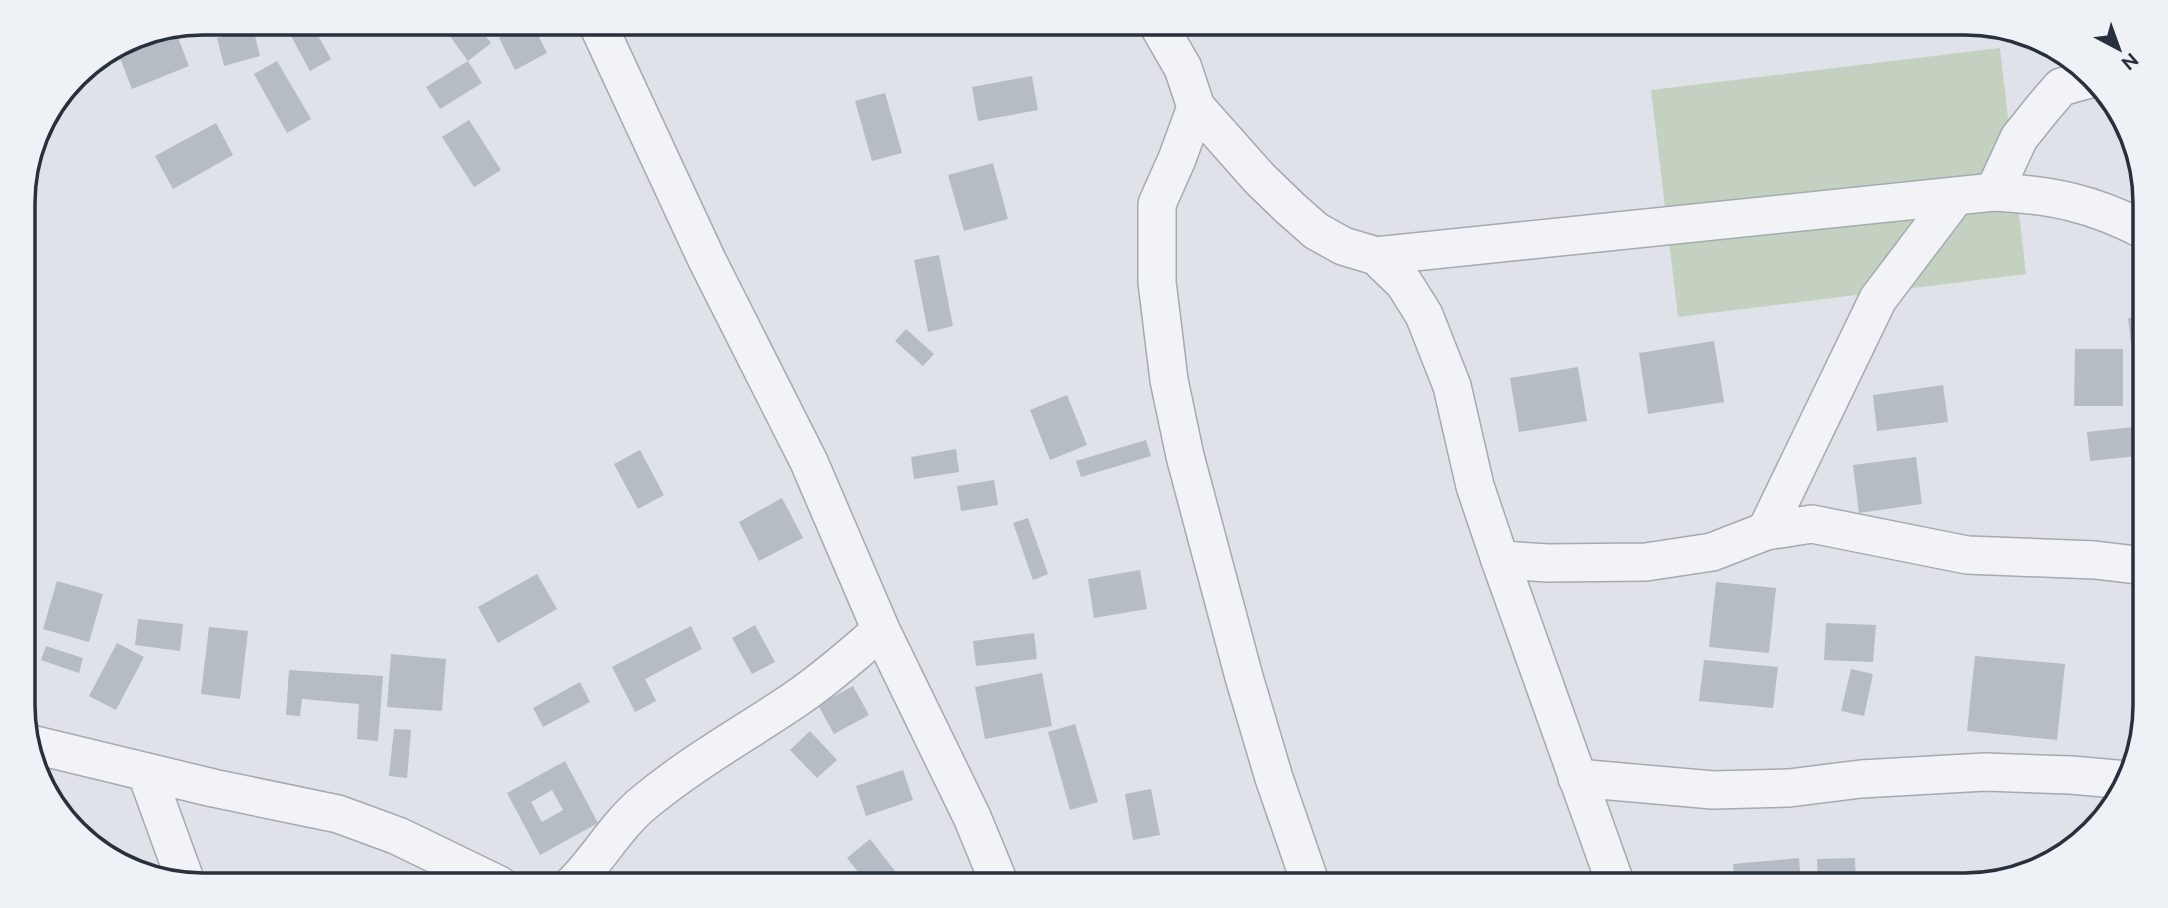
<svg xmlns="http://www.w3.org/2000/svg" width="2168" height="908" font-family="Raleway,sans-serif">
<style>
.green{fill:#c5d1c0}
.building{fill:#b6bcc4;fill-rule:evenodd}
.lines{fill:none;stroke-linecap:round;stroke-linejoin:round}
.street-casing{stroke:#a4a9b2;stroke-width:40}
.street{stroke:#f1f3f6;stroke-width:37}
.rim{fill:none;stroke:#28303e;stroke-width:3.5}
</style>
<rect width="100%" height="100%" fill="#dfe2e8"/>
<!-- green -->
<path class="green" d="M 2000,48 L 2026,274 L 1678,317 L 1651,90 Z"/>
<!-- building -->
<g class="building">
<path d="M 284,23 L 311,23 L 331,59 L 310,71 Z"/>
<path d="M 443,23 L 475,23 L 491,43 L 468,61 L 441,24 Z"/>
<path d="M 529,23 L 532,23 L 547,53 L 515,70 L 499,38 Z"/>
<path d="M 253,28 L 260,56 L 224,66 L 217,38 Z"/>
<path d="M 175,30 L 189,66 L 132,89 L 118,53 Z"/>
<path d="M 277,61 L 311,119 L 287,133 L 254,74 Z"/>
<path d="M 468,61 L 482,83 L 440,109 L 426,87 Z"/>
<path d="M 1032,76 L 1038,110 L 978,121 L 972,87 Z"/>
<path d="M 885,93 L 902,153 L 872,161 L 855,101 Z"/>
<path d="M 469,120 L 501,170 L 474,187 L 442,137 Z"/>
<path d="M 216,123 L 233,155 L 173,189 L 155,156 Z"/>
<path d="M 993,163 L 1008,219 L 964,231 L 948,175 Z"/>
<path d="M 939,255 L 953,326 L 928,332 L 914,260 Z"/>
<path d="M 2144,316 L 2144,342 L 2131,344 L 2128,318 Z"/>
<path d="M 906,329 L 934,354 L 923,366 L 895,341 Z"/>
<path d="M 1714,341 L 1724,402 L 1648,414 L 1639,353 Z"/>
<path d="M 2075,349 L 2123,349 L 2123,406 L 2074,406 Z"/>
<path d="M 1578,367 L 1587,421 L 1519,432 L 1510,378 Z"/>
<path d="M 1943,385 L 1948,422 L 1877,431 L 1873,395 Z"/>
<path d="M 1067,395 L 1087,445 L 1050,460 L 1030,410 Z"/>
<path d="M 2134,427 L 2137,456 L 2090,461 L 2087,432 Z"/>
<path d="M 1146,440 L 1151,456 L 1081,477 L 1076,461 Z"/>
<path d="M 956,449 L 959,472 L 914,479 L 911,457 Z"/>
<path d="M 640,450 L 664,495 L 638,509 L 614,464 Z"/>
<path d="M 1916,457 L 1922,504 L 1859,513 L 1853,465 Z"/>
<path d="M 994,480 L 998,505 L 961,511 L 957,486 Z"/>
<path d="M 782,498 L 803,538 L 759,561 L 739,522 Z"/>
<path d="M 1028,518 L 1048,574 L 1033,580 L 1013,523 Z"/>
<path d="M 1140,570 L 1147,609 L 1094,618 L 1088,579 Z"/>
<path d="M 537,574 L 557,609 L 498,643 L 478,607 Z"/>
<path d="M 57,581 L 103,594 L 89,642 L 43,629 Z"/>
<path d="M 1716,582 L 1776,588 L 1769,653 L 1709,647 Z"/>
<path d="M 138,619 L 183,624 L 180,651 L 135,645 Z"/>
<path d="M 1826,623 L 1876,625 L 1873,662 L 1824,660 Z"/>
<path d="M 755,625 L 775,662 L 752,674 L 732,638 Z"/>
<path d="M 691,626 L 702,649 L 645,679 L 656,701 L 635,712 L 612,667 Z"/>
<path d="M 209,627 L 248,631 L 240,699 L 201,694 Z"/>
<path d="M 1034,633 L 1037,659 L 976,666 L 973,641 Z"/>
<path d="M 117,643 L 144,657 L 116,710 L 89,696 Z"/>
<path d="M 46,646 L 83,658 L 79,673 L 41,660 Z"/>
<path d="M 391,654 L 446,659 L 442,711 L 387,707 Z"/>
<path d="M 1975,656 L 2065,664 L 2057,740 L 1967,731 Z"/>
<path d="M 1704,660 L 1778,667 L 1773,708 L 1699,701 Z"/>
<path d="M 1851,669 L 1873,674 L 1864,716 L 1841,711 Z"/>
<path d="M 289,670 L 383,676 L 378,741 L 357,739 L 359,704 L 302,699 L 300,716 L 286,715 Z"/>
<path d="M 1042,673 L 1052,726 L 985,739 L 975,687 Z"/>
<path d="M 580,682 L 590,702 L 543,727 L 533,708 Z"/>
<path d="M 853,686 L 869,715 L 834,734 L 818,705 Z"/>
<path d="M 1075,724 L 1098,802 L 1070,810 L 1048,732 Z"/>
<path d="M 394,729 L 411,730 L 407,778 L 389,776 Z"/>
<path d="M 810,731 L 837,760 L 817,778 L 790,750 Z"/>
<path d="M 565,761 L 598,823 L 540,855 L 507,793 ZM 552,790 L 563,810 L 542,822 L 531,802 Z"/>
<path d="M 903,770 L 913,800 L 866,816 L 856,786 Z"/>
<path d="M 1151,789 L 1160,835 L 1133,840 L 1125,794 Z"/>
<path d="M 870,839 L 906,885 L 868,885 L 847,858 Z"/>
<path d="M 1799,858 L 1801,885 L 1735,885 L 1733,864 Z"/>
<path d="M 1855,858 L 1856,885 L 1818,885 L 1817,859 Z"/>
<path d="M 711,874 L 718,885 L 691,885 Z"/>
<path d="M 394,878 L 415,885 L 392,885 Z"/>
</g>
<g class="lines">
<defs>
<g id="street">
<path d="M 597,23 L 707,260 L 809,462 L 881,630 L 972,817 L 1000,885"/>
<path d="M 1157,23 L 1183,68 L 1196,107 L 1177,159 L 1157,204 L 1157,282 L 1169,380 L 1185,456 L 1244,677 L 1274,778 L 1311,885"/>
<path d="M 1196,107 L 1260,179 L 1290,208 L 1316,231 L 1343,246 L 1376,256 L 1404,283 L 1424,315 L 1452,386 L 1475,486 L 1500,560 L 1616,885"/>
<path d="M 1994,192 L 2019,138 L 2043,108 L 2061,87 L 2090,79"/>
<path d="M 1376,256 L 1994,192 C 2052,195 2092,203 2144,230"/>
<path d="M 1766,531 L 1878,299 L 1956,196"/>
<path d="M 1500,560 L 1548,563 L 1646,562 L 1712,552 L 1766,531 L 1812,524 L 1967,555 L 2095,560 L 2145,566"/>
<path d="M 31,744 L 213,788 L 338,814 L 398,836 L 499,885"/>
<path d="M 146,772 L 186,882"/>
<path d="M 1577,778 L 1713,790 L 1789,788 L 1861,779 L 1985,772 L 2071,775 L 2127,780"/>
<path d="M 572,885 C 599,859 616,825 646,801 C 692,763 744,734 793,701 C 824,680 853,655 881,630"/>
</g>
</defs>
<!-- street casing -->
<use href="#street" class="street-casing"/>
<!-- street -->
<use href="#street" class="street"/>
</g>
<!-- crop -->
<path d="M0 0H2168V908H0ZM203 35H1965A168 168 0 0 1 2133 203V705A168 168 0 0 1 1965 873H203A168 168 0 0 1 35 705V203A168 168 0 0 1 203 35Z" fill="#eef1f5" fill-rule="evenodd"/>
<path class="rim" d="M203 35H1965A168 168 0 0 1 2133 203V705A168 168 0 0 1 1965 873H203A168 168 0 0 1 35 705V203A168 168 0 0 1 203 35Z"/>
<!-- north arrow -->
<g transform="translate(2119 49) rotate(139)" stroke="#eef1f5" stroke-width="5" paint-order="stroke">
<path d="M0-5L12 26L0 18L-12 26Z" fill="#28303e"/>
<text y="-10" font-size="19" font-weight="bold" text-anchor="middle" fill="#28303e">N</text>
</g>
</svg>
